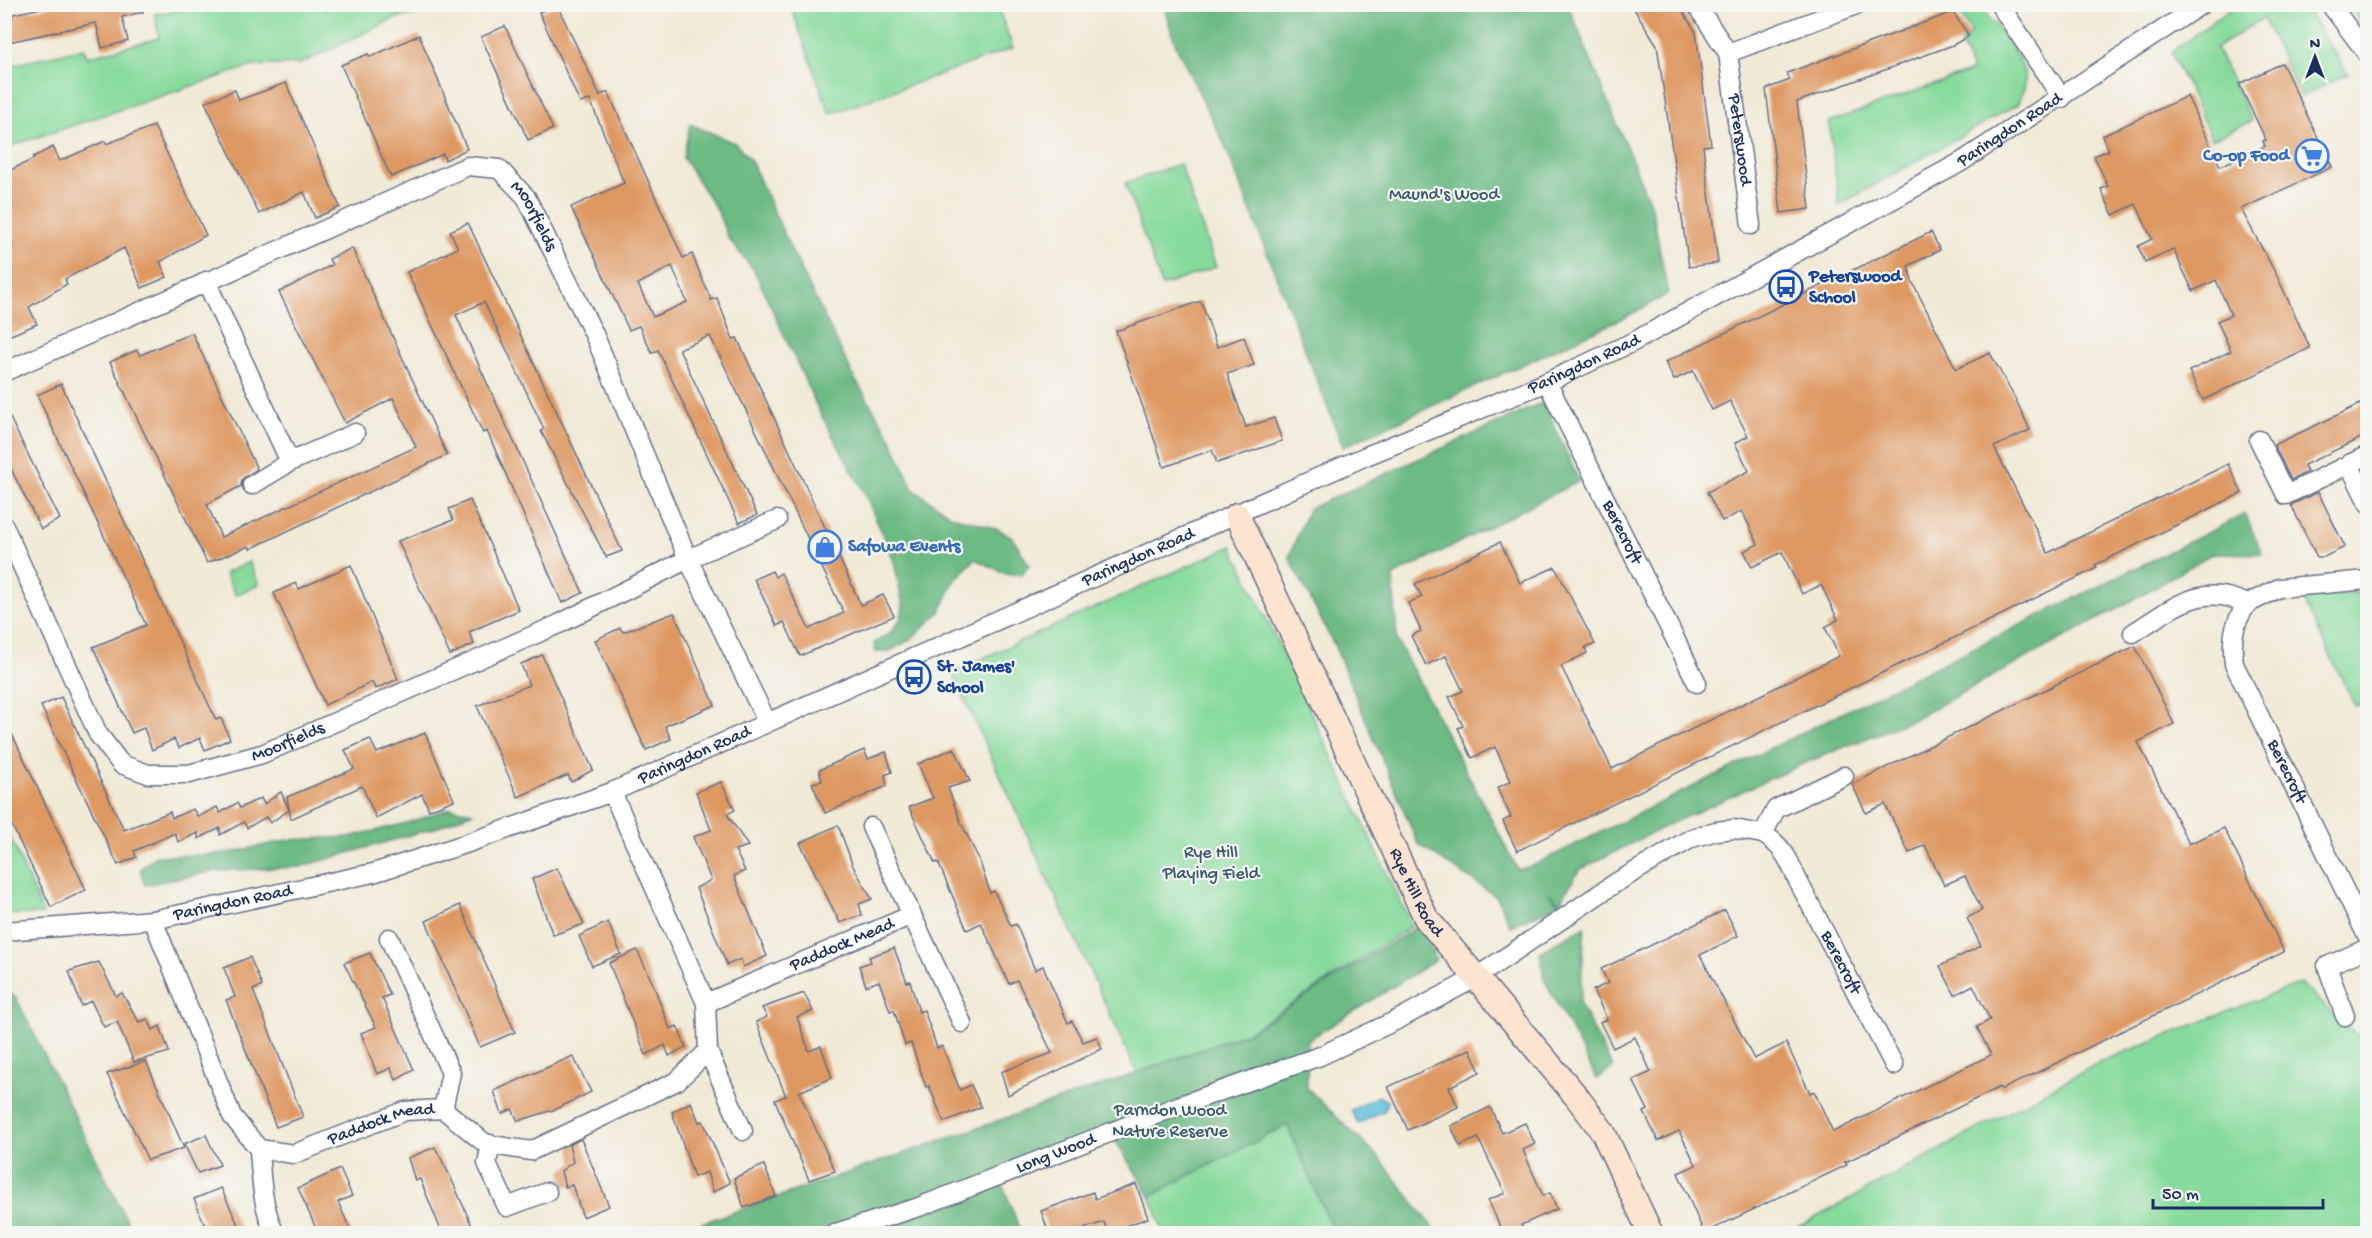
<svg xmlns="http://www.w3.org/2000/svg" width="2372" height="1238" font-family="'Gochi Hand',sans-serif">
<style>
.green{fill:#86da9c;stroke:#50847d;stroke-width:1.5}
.forest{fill:#6cba84;stroke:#447471;stroke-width:1.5}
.water{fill:#5cbddb;stroke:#3c769c;stroke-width:1.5}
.building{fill:#de9862;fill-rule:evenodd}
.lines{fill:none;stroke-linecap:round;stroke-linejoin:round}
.street-casing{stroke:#667088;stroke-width:21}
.secondary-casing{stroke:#667088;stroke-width:27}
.street{stroke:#fff;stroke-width:18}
.secondary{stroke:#fde4d1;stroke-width:24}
.labels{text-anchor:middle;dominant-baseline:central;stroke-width:4.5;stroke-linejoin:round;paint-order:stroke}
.street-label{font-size:18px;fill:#1b2f5e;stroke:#f6f6f2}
.shop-label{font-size:18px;font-weight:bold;fill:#366cbe;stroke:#f6f6f2;text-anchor:end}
.park-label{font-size:18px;fill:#365a6e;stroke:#f6f6f2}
.transit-label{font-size:18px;font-weight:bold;fill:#164399;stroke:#f6f6f2;text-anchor:start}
</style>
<rect width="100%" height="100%" fill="#f6f6f2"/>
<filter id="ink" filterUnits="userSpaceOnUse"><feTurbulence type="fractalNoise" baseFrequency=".0167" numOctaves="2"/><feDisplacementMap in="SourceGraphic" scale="12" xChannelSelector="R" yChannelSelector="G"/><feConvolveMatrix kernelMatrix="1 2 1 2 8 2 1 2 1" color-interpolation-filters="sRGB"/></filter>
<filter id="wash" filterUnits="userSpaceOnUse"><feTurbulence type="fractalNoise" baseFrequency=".008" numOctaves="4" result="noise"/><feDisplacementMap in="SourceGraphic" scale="24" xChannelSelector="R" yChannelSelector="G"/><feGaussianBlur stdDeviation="1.35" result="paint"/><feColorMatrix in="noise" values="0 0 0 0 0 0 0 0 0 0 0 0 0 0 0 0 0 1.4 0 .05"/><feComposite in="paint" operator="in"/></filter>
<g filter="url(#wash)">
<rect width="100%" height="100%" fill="#f1ead7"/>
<!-- green -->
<g class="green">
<path d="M 322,5 L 323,10 L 343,4 L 449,5 L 393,19 L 300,64 L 252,66 L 5,148 L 5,67 L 84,48 L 87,57 L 159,38 L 155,14 L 220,5 Z"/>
<path d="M 799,5 L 997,5 L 1013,48 L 830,114 L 791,7 Z"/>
<path d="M 1935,5 L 1979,5 C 1994,25 2017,48 2024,72 C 2028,83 2022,94 2018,104 L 1839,205 L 1829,122 L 1972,71 L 1961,43 L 1971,33 L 1956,7 L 1937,13 Z"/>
<path d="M 2236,5 L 2304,5 L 2348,74 L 2301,97 L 2263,18 L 2216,48 L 2252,121 L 2212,139 L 2171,52 Z"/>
<path d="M 2348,5 L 2367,5 L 2367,31 Z"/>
<path d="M 1180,164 L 1216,267 L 1162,286 L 1125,183 Z"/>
<path d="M 1232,546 L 1412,926 L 1249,1032 L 1137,1073 L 952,672 Z"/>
<path d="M 249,562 L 259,585 L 235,595 L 225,573 Z"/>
<path d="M 2367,592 L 2367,701 L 2355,706 L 2302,597 Z"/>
<path d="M 4,824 L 5,824 L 43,914 L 5,914 Z"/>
<path d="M 2300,983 L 2367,1044 L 2367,1233 L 1786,1234 L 2102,1061 Z"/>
<path d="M 1287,1124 L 1334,1233 L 1164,1233 L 1150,1196 Z"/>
</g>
<!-- forest -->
<g class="forest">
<path d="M 1163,5 L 1568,5 L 1652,209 L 1668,294 L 1628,316 L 1343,447 L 1225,146 L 1176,46 Z"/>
<path d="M 690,124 L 735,143 L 751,161 L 789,245 L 856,381 L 890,436 L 913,489 L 952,516 L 998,529 L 1013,538 L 1029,565 L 1022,575 L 1004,573 L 975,559 L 954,581 L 940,612 L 911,639 L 890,651 L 876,652 L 874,643 L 892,631 L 901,618 L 903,606 L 894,561 L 865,494 L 820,413 L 754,270 L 728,238 L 717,210 L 683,158 Z"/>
<path d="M 1544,402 L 1579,481 L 1393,576 L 1397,640 L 1518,870 L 1534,865 L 2245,514 L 2262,554 L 2213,553 L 2117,609 L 1912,720 L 1807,762 L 1666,826 L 1579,870 L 1560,902 L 1548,892 L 1560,904 L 1510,926 L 1497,897 L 1418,844 L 1335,647 L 1289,557 L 1308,509 Z"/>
<path d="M 451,808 L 473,812 L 438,827 L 300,867 L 215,871 L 145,885 L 140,869 L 156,856 L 203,855 L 234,852 L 288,840 L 349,837 L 407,823 Z"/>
<path d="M 1420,925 L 1436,960 L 1308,1040 L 1307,1088 L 1381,1160 L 1437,1233 L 1334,1233 L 1287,1125 L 1150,1196 L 1113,1137 L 1001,1180 L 1021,1233 L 670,1234 L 1137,1073 L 1249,1032 Z"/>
<path d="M 1585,926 L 1580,1004 L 1613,1068 L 1597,1079 L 1544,979 L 1540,952 Z"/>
<path d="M 4,989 L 16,998 L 133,1233 L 5,1233 Z"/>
</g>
<!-- water -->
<path class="water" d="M 1378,1096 L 1387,1101 L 1385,1110 L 1358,1124 L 1351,1110 Z"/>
<g id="blocks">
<!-- building -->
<g class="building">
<path d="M 60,4 L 142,4 L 143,12 L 122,17 L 128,41 L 102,48 L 96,23 L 4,43 L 4,16 Z"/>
<path d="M 1631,4 L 1678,4 L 1696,32 L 1711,145 L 1703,146 L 1718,263 L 1689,267 L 1657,45 Z"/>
<path d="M 557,5 L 600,95 L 608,92 L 683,258 L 692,254 L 711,300 L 717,298 L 733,339 L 737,338 L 861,605 L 883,595 L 894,616 L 800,656 L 784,622 L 777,626 L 754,579 L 772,571 L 775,577 L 781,573 L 809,629 L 844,613 L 710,336 L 679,349 L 757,515 L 739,523 L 658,350 L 652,353 L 639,326 L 629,330 L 571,207 L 624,183 L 590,100 L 580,103 L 539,12 ZM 672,266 L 687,302 L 653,317 L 638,284 Z"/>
<path d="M 1953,12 L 1969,36 L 1953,45 L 1797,102 L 1810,209 L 1781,213 L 1766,89 L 1790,80 L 1787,73 Z"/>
<path d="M 505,26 L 553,129 L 528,140 L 481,37 Z"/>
<path d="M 419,35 L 467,149 L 445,160 L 443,154 L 391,177 L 341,65 L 368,54 L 370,57 Z"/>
<path d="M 2282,63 L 2332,167 L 2241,209 L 2277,276 L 2310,348 L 2203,400 L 2189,371 L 2231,351 L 2217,321 L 2231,315 L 2216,280 L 2193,291 L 2173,249 L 2145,262 L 2138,246 L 2152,239 L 2136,204 L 2113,215 L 2101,189 L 2108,186 L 2094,156 L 2109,150 L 2102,136 L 2187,96 L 2220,166 L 2265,146 L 2263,141 L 2266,140 L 2239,84 Z"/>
<path d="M 286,83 L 340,207 L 315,218 L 304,192 L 259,214 L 205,102 L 235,90 L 239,100 Z"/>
<path d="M 154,126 L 206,235 L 160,262 L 167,277 L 142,288 L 124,248 L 65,279 L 67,284 L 29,307 L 37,324 L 11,335 L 4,320 L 4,173 L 34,159 L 33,157 L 53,147 L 60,161 L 105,141 L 106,144 Z"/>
<path d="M 468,223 L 622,551 L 606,557 L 541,431 L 544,429 L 484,302 L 456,315 L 583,593 L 562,603 L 487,431 L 483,433 L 407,272 L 458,248 L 450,231 Z"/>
<path d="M 1931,232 L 1940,250 L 1908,266 L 1912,281 L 1956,369 L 1990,353 L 2017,402 L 2030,430 L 1994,447 L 2048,553 L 2228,464 L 2242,493 L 2095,565 L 2097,568 L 1517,851 L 1503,821 L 1511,817 L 1497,788 L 1511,781 L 1495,747 L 1472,758 L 1458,728 L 1463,726 L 1449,697 L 1463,691 L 1446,656 L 1426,665 L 1411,636 L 1421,631 L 1408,603 L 1422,597 L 1415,584 L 1500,542 L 1520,583 L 1555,567 L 1595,644 L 1585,648 L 1587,653 L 1561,666 L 1612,769 L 1839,656 L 1825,627 L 1838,620 L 1821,585 L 1802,594 L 1782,552 L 1752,567 L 1744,551 L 1758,544 L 1742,511 L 1722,521 L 1707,492 L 1749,471 L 1735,443 L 1748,436 L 1730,401 L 1712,410 L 1693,371 L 1674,380 L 1665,362 Z"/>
<path d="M 352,248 L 447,455 L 250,549 L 249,546 L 207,563 L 110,362 L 137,350 L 140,355 L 192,333 L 257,469 L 242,479 L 241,486 L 207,504 L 221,537 L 416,447 L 393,398 L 345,423 L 279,292 L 332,265 L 329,259 Z"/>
<path d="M 1201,301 L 1217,347 L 1244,337 L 1254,365 L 1227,374 L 1246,427 L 1274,418 L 1282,441 L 1217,463 L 1212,450 L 1164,467 L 1116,331 Z"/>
<path d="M 61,384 L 216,720 L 221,718 L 230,739 L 205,750 L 200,738 L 179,748 L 174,739 L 152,750 L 144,728 L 132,733 L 93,647 L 146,625 L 37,395 Z"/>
<path d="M 2367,401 L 2367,435 L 2304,465 L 2307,472 L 2291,480 L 2274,445 Z"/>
<path d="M 4,406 L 60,519 L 41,529 L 4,455 Z"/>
<path d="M 2318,492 L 2345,547 L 2324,557 L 2317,557 L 2291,505 Z"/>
<path d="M 470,500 L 519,610 L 469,632 L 474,644 L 450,655 L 398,541 L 453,520 L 449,509 Z"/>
<path d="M 351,565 L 398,679 L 375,689 L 372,682 L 325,705 L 274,593 L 296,583 L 299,589 Z"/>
<path d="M 674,613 L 715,705 L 665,726 L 671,739 L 646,750 L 595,640 L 620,628 L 623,632 Z"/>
<path d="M 2135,646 L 2174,724 L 2138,742 L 2189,844 L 2224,828 L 2284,952 L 2001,1090 L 2000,1087 L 1869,1151 L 1845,1162 L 1847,1165 L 1704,1233 L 1678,1173 L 1696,1165 L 1679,1131 L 1658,1141 L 1644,1112 L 1648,1110 L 1633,1080 L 1651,1072 L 1635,1037 L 1613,1048 L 1600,1022 L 1607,1019 L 1593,990 L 1608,983 L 1601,969 L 1725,910 L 1738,936 L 1700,955 L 1754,1059 L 1786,1043 L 1810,1093 L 1814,1091 L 1833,1132 L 1991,1055 L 1977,1027 L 1990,1020 L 1973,985 L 1955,995 L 1940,966 L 1981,946 L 1967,918 L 1982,910 L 1965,876 L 1944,885 L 1925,845 L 1909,853 L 1885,804 L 1866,813 L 1852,784 Z"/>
<path d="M 542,655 L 593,770 L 571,782 L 568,775 L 518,797 L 477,706 L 529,685 L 521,664 Z"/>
<path d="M 61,697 L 124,830 L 170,812 L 172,818 L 193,809 L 198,817 L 217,807 L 220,813 L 237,803 L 240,808 L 261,798 L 264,804 L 281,792 L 289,810 L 270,823 L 266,817 L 247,828 L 244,822 L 220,835 L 220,828 L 198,839 L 198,833 L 178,842 L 175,833 L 134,851 L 136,857 L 118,865 L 41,706 Z"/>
<path d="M 4,717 L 86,890 L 51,907 L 4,809 Z"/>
<path d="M 425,733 L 454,800 L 429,810 L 422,794 L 376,818 L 362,786 L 291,819 L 287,797 L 354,769 L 345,750 L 370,739 L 377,753 Z"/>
<path d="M 954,748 L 970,781 L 948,788 L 961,823 L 979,859 L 990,893 L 994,891 L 1011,926 L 1016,924 L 1035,970 L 1043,966 L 1068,1023 L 1072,1021 L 1083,1042 L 1097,1037 L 1102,1049 L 1008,1095 L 1001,1072 L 1052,1053 L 1017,980 L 1009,984 L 981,923 L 967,930 L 938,862 L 935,863 L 909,807 L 933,798 L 918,764 Z"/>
<path d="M 864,750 L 868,759 L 886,752 L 892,772 L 885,775 L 887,786 L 825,813 L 812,783 L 822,781 L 819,770 Z"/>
<path d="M 721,782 L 735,810 L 727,814 L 748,846 L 735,850 L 745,871 L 734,876 L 767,956 L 743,967 L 741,959 L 727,965 L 696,888 L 711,880 L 693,837 L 711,830 L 696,792 Z"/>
<path d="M 838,825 L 853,866 L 872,899 L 859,904 L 862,915 L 840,923 L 800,843 Z"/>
<path d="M 557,868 L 584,924 L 553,935 L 532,879 Z"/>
<path d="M 460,905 L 515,1032 L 480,1047 L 426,921 Z"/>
<path d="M 608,922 L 621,954 L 592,966 L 579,936 Z"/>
<path d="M 894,948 L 907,982 L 910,981 L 919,1012 L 924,1010 L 937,1048 L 942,1046 L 960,1090 L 971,1085 L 981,1107 L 944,1122 L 929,1086 L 926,1087 L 911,1043 L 905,1045 L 894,1010 L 890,1011 L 879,981 L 866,986 L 859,966 L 871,962 L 869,957 Z"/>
<path d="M 637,950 L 653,984 L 670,1029 L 677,1026 L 686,1047 L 669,1056 L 665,1045 L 646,1055 L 609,963 Z"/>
<path d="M 370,953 L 390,995 L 382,998 L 414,1070 L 396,1080 L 391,1068 L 377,1074 L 361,1033 L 376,1027 L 344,963 Z"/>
<path d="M 250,957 L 262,986 L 253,990 L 303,1117 L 276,1127 L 226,1000 L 235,997 L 224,968 Z"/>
<path d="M 99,962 L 116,996 L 122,993 L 139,1022 L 148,1019 L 153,1030 L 160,1026 L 169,1052 L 134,1062 L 117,1022 L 104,1027 L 91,1001 L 81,1006 L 69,971 Z"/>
<path d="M 804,993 L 813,1011 L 797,1017 L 809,1051 L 821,1046 L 832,1078 L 799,1092 L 835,1171 L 809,1180 L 775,1100 L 786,1096 L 756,1022 L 767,1017 L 762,1008 Z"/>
<path d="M 1470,1049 L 1480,1072 L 1449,1087 L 1458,1107 L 1408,1130 L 1388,1087 Z"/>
<path d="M 573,1056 L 591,1092 L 556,1109 L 518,1121 L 512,1109 L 502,1114 L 494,1091 Z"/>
<path d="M 146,1061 L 184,1148 L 148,1160 L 107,1074 Z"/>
<path d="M 691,1102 L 699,1122 L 703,1121 L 730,1183 L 713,1192 L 707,1172 L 694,1177 L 672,1112 Z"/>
<path d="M 1490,1107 L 1502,1133 L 1525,1123 L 1535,1144 L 1523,1150 L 1543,1196 L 1550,1193 L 1557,1209 L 1521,1225 L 1525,1233 L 1503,1233 L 1488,1200 L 1505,1193 L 1478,1138 L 1460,1146 L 1451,1126 Z"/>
<path d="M 206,1135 L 220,1165 L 198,1173 L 184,1144 Z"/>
<path d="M 581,1139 L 609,1206 L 583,1217 L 572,1185 L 565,1187 L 561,1171 L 573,1162 L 569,1145 Z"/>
<path d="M 435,1147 L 451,1178 L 475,1233 L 442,1233 L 420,1179 L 415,1181 L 408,1158 Z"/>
<path d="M 764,1165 L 776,1196 L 744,1208 L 734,1178 Z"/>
<path d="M 340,1169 L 352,1196 L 338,1202 L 352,1233 L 318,1233 L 298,1188 Z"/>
<path d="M 1136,1184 L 1148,1218 L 1108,1232 L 1104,1222 L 1070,1233 L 1049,1233 L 1041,1211 L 1093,1192 L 1095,1199 Z"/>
<path d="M 221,1188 L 242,1233 L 209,1233 L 203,1221 L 194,1199 Z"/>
</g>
</g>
</g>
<g filter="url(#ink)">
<use href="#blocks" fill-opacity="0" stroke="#667088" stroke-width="1.5"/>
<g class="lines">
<defs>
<g id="street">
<path id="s1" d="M 1696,4 L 1728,53 L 1751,225"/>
<path d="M 1999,4 L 2062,98"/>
<path d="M 2330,4 L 2368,55"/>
<path d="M 1728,53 L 1859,4"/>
<path d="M 206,281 L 290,462 L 355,433"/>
<path id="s2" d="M 4,372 L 468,166 L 499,169 L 526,197 L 594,334 L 688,559 L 767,722"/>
<path id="s3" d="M 1547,382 L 1697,683"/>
<path d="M 2259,440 L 2286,495 L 2368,455"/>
<path d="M 2349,464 L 2368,503"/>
<path d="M 252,485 L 290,462"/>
<path id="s4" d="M 4,526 L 98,734 L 121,764 L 148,774 L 189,774 L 262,754 L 559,624 L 688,559 L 777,520"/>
<path id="s5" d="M 2247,604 C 2233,624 2231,640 2234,664 L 2368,938"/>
<path d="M 2133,633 C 2172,609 2200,581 2247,604 L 2279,588 L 2368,580"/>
<path d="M 871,827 L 962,1023"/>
<path id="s6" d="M 1763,834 C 1783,846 1789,860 1798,881 L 1894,1065"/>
<path id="s7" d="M 153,920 L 232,1116 L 259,1149 L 294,1154 L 405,1111 L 443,1109 L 486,1144 L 531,1151 L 677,1081 L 708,1051 L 706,1003 L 612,792"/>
<path id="s8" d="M 4,931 L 153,920 L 373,873 L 465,844 L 612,792 L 1366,456 L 1547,382 L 1635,341 L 1961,162 L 2202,4"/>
<path d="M 389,938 L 451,1073 L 443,1109"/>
<path id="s9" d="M 706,1003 L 912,915"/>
<path d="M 2345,1016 L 2327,966 L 2368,948"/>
<path d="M 708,1051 L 743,1131"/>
<path d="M 491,1144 L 487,1163 L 507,1207 L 547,1192"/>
<path d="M 259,1149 C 261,1178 262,1206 275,1234"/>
<path id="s10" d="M 832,1234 L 919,1207 L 1178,1106 L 1320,1056 L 1399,1019 L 1475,978 L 1617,882 L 1692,838 L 1716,831 L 1734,829 L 1763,834 L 1776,809 L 1844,776"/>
</g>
<g id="secondary">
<path id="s11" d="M 1237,515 L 1426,918 L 1576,1096 L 1603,1132 L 1651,1234"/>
</g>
</defs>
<!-- street casing -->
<use href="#street" class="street-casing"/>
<!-- secondary casing -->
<use href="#secondary" class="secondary-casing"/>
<!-- street -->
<use href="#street" class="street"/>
<!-- secondary -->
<use href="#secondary" class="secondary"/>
</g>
</g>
<!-- icons -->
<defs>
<symbol id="supermarket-ring" viewBox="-11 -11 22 22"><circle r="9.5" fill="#f6f6f2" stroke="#3f7fe0" stroke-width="1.5"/><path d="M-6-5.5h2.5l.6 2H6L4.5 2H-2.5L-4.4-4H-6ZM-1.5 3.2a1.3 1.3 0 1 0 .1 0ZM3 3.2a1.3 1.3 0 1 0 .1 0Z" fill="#3f7fe0"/></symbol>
<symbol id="bus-ring" viewBox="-11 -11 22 22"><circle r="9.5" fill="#f6f6f2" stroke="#1a4fb4" stroke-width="1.5"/><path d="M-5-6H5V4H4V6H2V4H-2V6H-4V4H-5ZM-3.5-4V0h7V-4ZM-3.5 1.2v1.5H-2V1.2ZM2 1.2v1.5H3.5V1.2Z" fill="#1a4fb4"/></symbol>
<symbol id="shop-ring" viewBox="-11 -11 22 22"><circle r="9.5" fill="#f6f6f2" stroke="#3f7fe0" stroke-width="1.5"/><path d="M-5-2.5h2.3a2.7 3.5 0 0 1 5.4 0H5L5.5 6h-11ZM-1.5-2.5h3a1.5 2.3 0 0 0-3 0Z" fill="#3f7fe0"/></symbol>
</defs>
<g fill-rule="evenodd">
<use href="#supermarket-ring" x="2293" y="137" width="38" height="38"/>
<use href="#bus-ring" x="1767" y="268" width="38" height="38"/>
<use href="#shop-ring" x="806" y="528" width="38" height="38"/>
<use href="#bus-ring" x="895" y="658" width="38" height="38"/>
</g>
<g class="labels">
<!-- street labels -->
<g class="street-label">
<text stroke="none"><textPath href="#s8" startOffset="2175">Paringdon Road</textPath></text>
<text stroke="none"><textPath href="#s1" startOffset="146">Peterswood</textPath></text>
<text stroke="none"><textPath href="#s2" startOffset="598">Moorfields</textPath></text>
<text stroke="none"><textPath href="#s8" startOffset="1689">Paringdon Road</textPath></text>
<text stroke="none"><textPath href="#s3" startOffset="168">Berecroft</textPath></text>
<text stroke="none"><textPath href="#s8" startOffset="1203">Paringdon Road</textPath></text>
<text stroke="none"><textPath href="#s4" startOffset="440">Moorfields</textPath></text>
<text stroke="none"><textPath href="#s8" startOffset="717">Paringdon Road</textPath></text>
<text stroke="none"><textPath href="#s5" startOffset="183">Berecroft</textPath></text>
<text stroke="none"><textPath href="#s11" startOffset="418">Rye Hill Road</textPath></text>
<text stroke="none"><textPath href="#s8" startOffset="231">Paringdon Road</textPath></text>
<text stroke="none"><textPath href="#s9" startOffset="148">Paddock Mead</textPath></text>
<text stroke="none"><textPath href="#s6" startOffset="152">Berecroft</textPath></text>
<text stroke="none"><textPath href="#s7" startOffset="382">Paddock Mead</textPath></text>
<text stroke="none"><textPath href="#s10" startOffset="238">Long Wood</textPath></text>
</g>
<!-- shop labels -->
<g class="shop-label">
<text x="2289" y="156">Co-op Food</text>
<text x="848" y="547" text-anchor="start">Safowa Events</text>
</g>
<!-- park labels -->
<g class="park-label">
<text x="1444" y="195">Maund's Wood</text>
<text x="1211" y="853">Rye Hill<tspan x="1211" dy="21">Playing Field</tspan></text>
<text x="1170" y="1111">Parndon Wood<tspan x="1170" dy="21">Nature Reserve</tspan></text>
</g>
<!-- transit labels -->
<g class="transit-label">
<text x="1809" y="277">Peterswood<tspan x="1809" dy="21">School</tspan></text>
<text x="937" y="667">St. James'<tspan x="937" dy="21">School</tspan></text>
</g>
</g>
<!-- margin -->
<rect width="2372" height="1238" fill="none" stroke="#f6f6f2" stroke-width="24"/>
<!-- north arrow -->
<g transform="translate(2315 57)" stroke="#f6f6f2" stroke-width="4.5" paint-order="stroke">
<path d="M0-4.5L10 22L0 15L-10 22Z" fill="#1b2f5e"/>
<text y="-9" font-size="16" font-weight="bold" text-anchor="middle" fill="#1b2f5e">N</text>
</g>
<!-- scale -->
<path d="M2153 1199v9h170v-9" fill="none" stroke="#1b2f5e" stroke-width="3"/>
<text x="2162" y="1199" font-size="18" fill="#1b2f5e" stroke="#f6f6f2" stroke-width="4.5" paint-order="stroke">50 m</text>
</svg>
